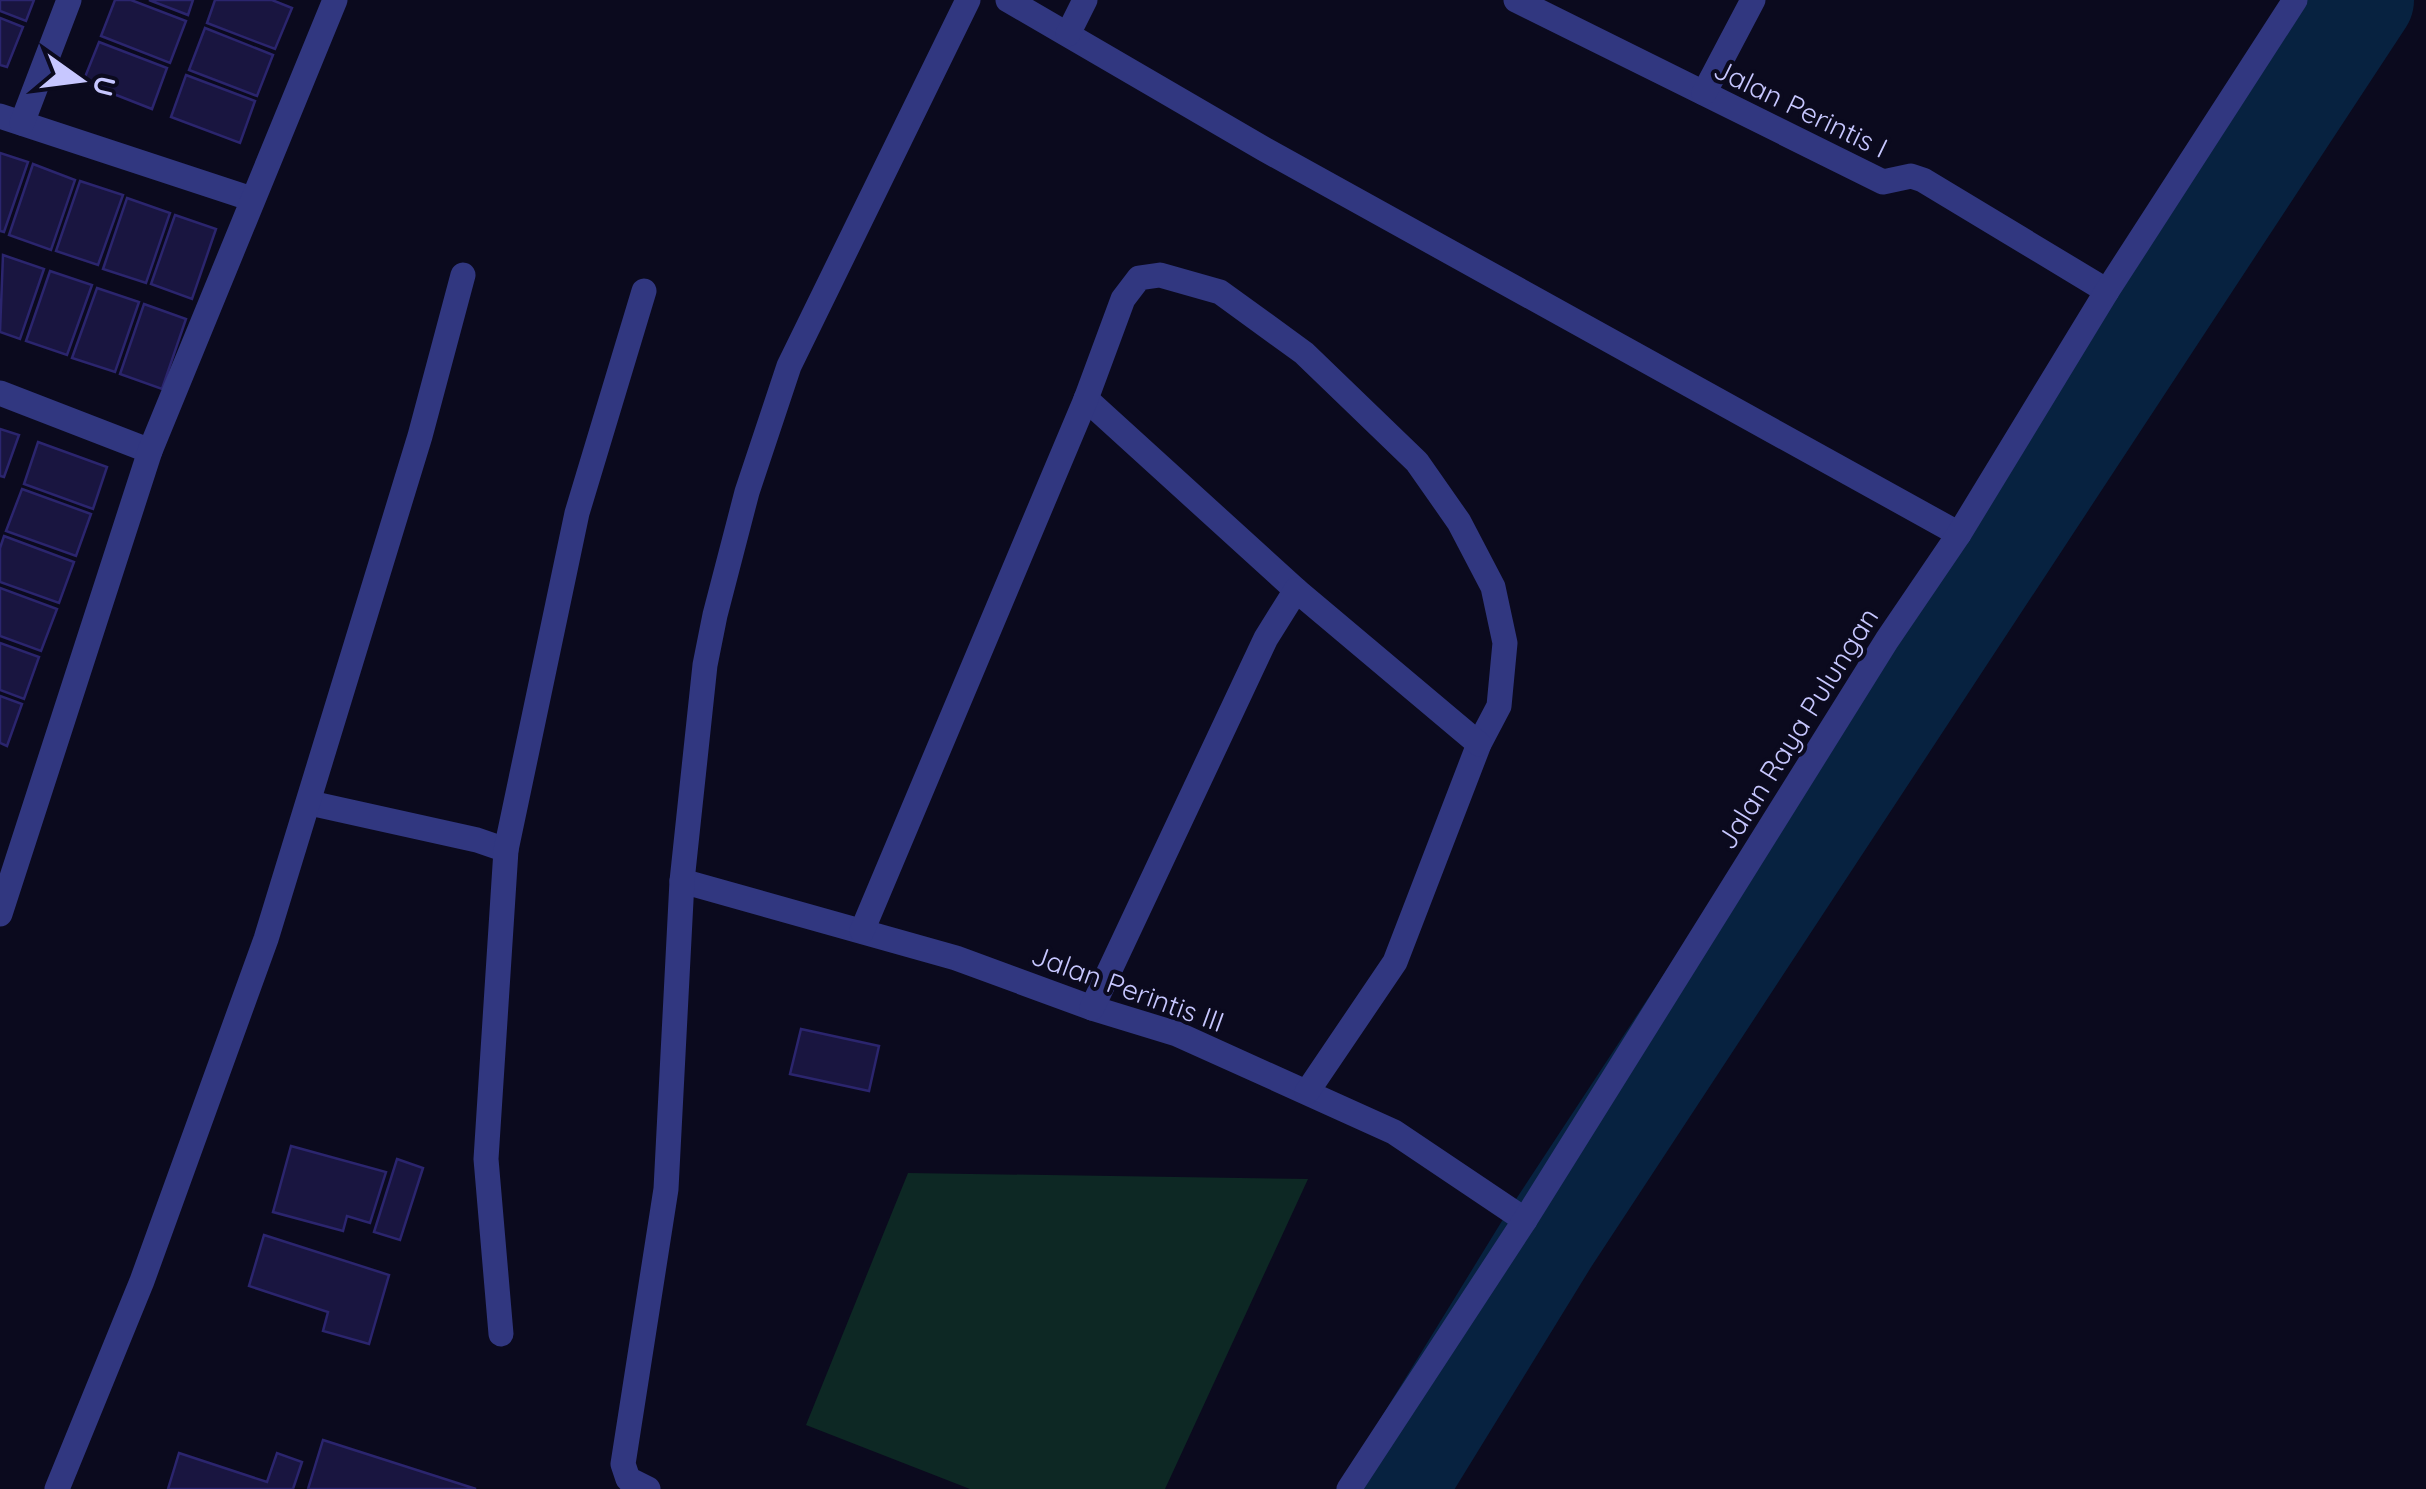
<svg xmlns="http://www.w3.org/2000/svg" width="2426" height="1489" font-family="Quicksand,sans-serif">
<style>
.green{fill:#0d2824}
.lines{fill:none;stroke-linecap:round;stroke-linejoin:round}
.river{stroke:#072240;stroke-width:100}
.building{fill:#191540;stroke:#2b256e;stroke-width:2.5}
.minor{stroke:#313780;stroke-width:25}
.tertiary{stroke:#313780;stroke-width:25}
.labels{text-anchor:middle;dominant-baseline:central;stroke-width:8;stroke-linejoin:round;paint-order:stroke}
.street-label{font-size:28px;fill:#c7c7ff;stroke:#0b0a1e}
</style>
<rect width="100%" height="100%" fill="#0b0a1e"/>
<!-- green -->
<path class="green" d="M 908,1173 L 1308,1179 L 1165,1489 L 970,1489 L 806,1425 Z"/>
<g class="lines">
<!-- river -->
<path class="river" d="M 1396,1489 L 1549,1240 L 2364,0"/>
</g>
<!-- building -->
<g class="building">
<path d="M 0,0 L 34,0 L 26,21 L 0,11 Z"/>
<path d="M 115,0 L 131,0 L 186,21 L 170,63 L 101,36 Z"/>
<path d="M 149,0 L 193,0 L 188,15 Z"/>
<path d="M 215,0 L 272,0 L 292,8 L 275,49 L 207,23 Z"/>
<path d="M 0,18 L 23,27 L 7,67 L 0,65 Z"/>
<path d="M 205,28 L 273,55 L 257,96 L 189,70 Z"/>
<path d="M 99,42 L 167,68 L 152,109 L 83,82 Z"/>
<path d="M 186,75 L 255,101 L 240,143 L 171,117 Z"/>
<path d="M 0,153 L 28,162 L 4,232 L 0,231 Z"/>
<path d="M 33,164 L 75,180 L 51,250 L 9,235 Z"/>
<path d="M 80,181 L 123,195 L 98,265 L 56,251 Z"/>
<path d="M 127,198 L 170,213 L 146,283 L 103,269 Z"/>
<path d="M 175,215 L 216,229 L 192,299 L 151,284 Z"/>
<path d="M 3,255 L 44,269 L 20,339 L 0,332 Z"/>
<path d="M 50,271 L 92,285 L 67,355 L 26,341 Z"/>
<path d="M 97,288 L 139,302 L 115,372 L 72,358 Z"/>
<path d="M 144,304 L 186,319 L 162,389 L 120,374 Z"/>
<path d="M 0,429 L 19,435 L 4,477 L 0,476 Z"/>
<path d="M 38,442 L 107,467 L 93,509 L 24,484 Z"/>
<path d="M 22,489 L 91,514 L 76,556 L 6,531 Z"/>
<path d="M 4,536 L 74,562 L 59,603 L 0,582 L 0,548 Z"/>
<path d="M 0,588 L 57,609 L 41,651 L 0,636 Z"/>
<path d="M 0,643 L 39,657 L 24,699 L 0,690 Z"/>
<path d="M 0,696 L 22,704 L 7,746 L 0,743 Z"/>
<path d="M 801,1029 L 879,1046 L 869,1091 L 790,1074 Z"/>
<path d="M 291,1146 L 386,1172 L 370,1223 L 347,1216 L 343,1231 L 273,1212 Z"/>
<path d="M 397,1159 L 423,1168 L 400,1240 L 374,1232 Z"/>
<path d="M 264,1235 L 389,1275 L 369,1344 L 323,1331 L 328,1312 L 249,1286 Z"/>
<path d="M 323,1440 L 476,1489 L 308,1489 Z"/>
<path d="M 179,1453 L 267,1482 L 277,1453 L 302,1462 L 293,1489 L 168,1489 Z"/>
</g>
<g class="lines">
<!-- minor -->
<g class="minor">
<path d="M 1008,0 L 1264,149 L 1959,534"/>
<path d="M 1516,0 L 1883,182 L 1911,176 L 1923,180 L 2107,291"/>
<path d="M 1068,34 L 1085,0"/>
<path d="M 1704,93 L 1753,0"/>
<path d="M 0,116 L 252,199"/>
<path d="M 22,123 L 69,0"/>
<path d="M 0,393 L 150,451"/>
<path d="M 1086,399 L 1296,590"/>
<path d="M 310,803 L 477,840 L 506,850"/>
<path d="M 682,881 L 956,958 L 1092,1008 L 1177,1034 L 1394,1132 L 1525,1220"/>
<path d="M 0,914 L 150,451 L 335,0"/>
<path d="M 862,931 L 1086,399 L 1123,299 L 1139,278 L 1160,275 L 1220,292 L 1304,353 L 1417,462 L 1459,522 L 1493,587 L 1505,643 L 1499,706 L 1479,744 L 1395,962 L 1307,1092"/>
<path d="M 1092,1008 L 1266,638 L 1296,590 L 1479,744"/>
<path d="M 501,1334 L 486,1159 L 506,850 L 577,513 L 644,291"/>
<path d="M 57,1489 L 142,1281 L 266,939 L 420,436 L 463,275"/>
<path d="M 648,1489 L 628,1479 L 623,1464 L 666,1189 L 682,881 L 705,665 L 715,615 L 747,492 L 789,366 L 968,0"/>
</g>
<!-- tertiary -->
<path class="tertiary" d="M 1349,1489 L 1525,1220 L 1887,640 L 1959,534 L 2107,291 L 2295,0"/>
</g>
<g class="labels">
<!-- street labels -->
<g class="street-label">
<text transform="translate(1801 108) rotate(26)">Jalan Perintis I</text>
<text transform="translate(1797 728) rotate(-58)">Jalan Raya Pulungan</text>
<text transform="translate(1128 988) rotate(20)">Jalan Perintis III</text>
</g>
</g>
<!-- north arrow -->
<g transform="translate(80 80) rotate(104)" stroke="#0b0a1e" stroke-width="8" paint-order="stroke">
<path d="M0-8L18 38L0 25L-18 38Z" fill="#c7c7ff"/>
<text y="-15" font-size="28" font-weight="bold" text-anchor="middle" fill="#c7c7ff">U</text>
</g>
</svg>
